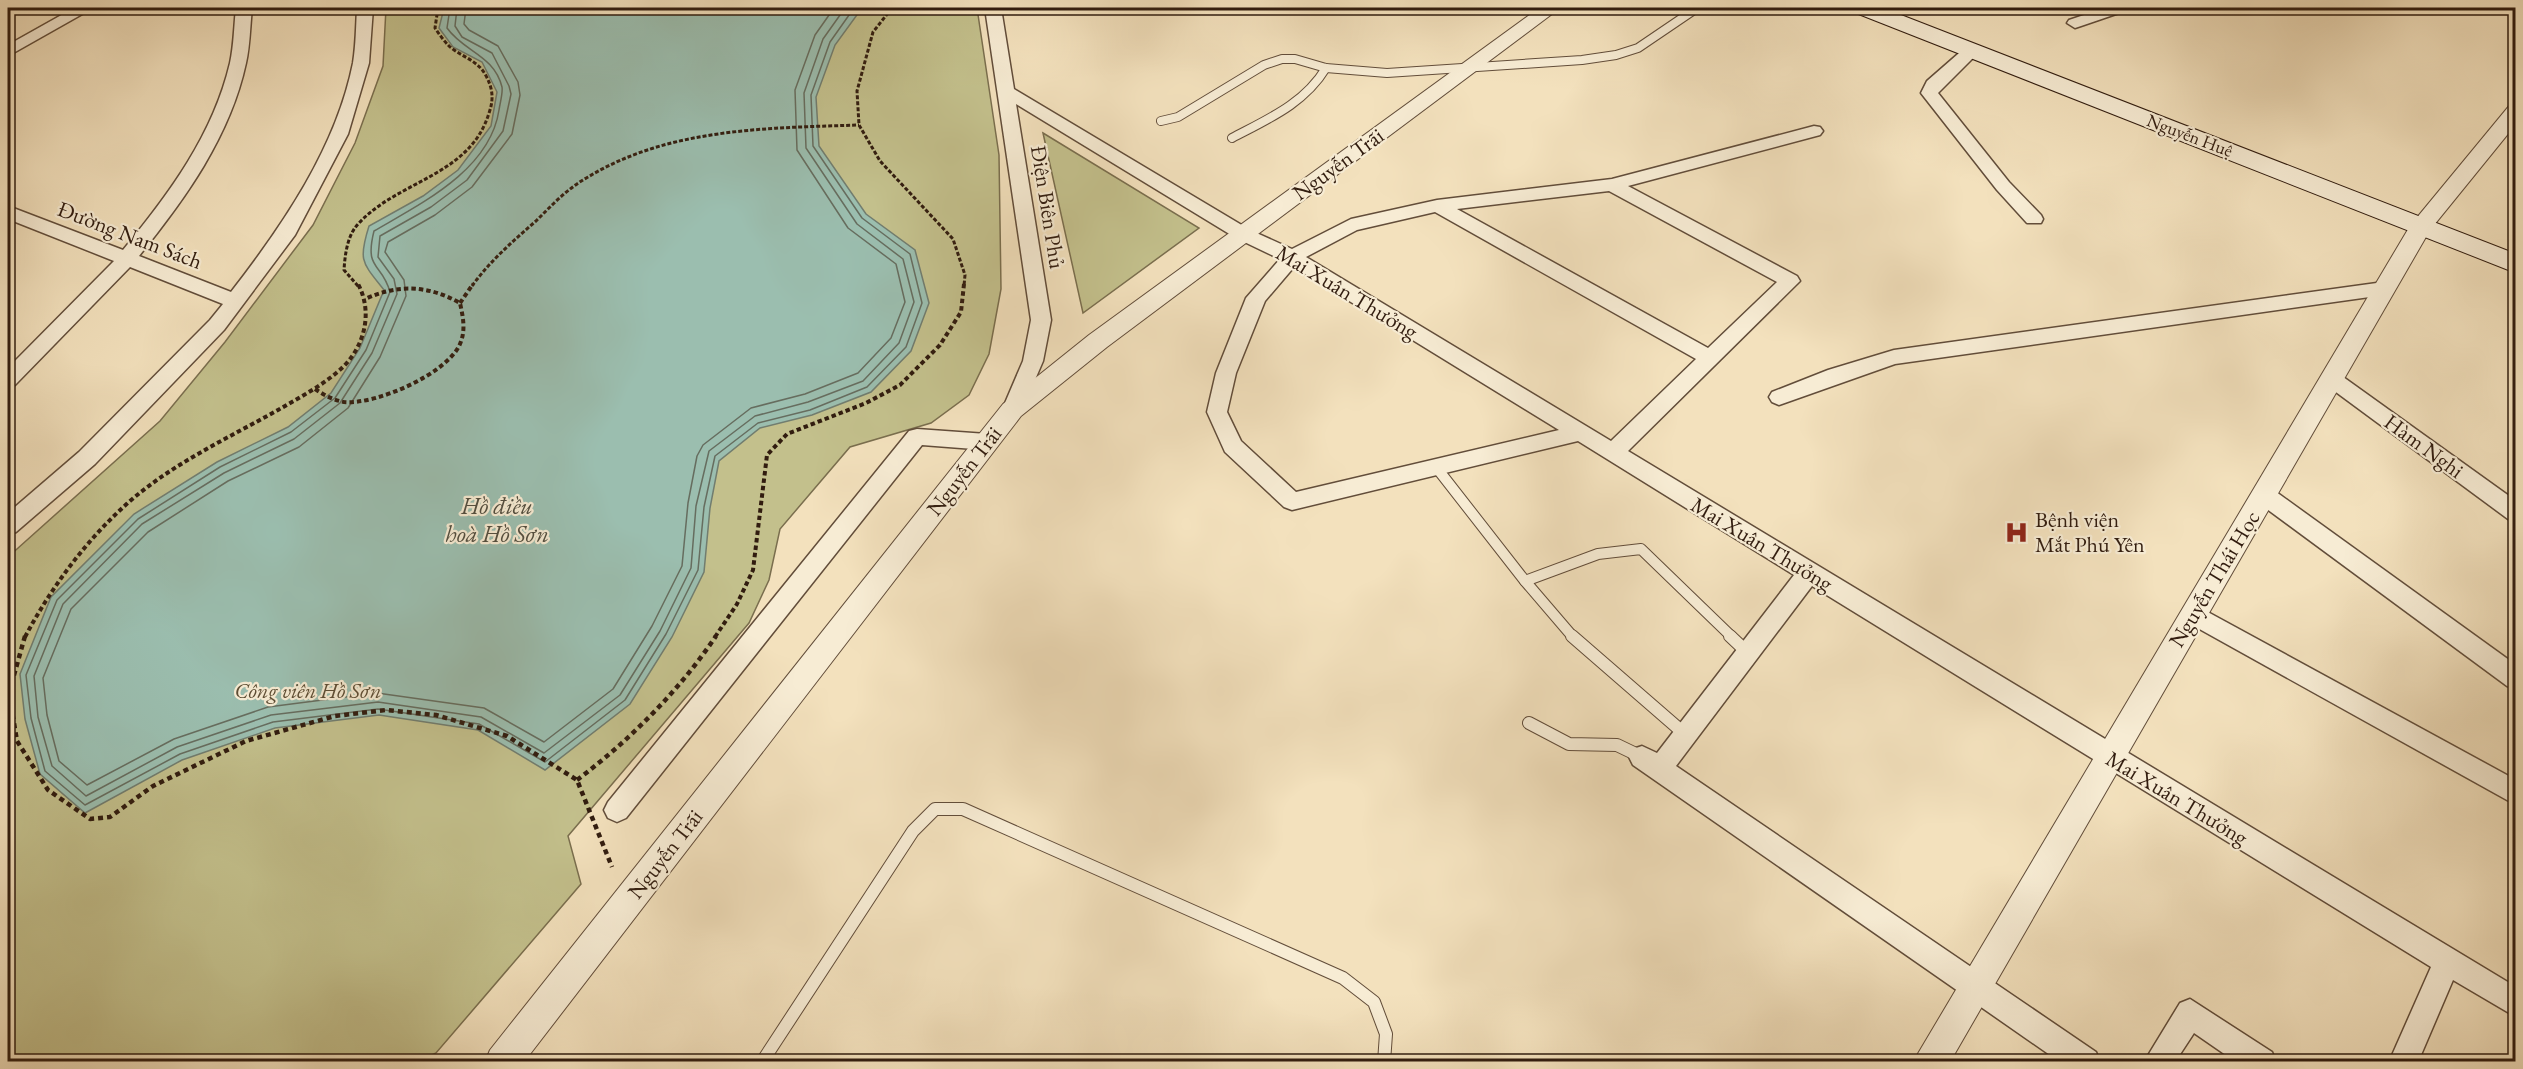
<svg xmlns="http://www.w3.org/2000/svg" width="2523" height="1069" font-family="'EB Garamond',serif">
<style>
.green{fill:#c3c08c;stroke:#7a6e4e;stroke-width:1.5}
.water{fill:#9bbeaf;stroke:#717d6f;stroke-width:1.5}
.lines{fill:none;stroke-linecap:round;stroke-linejoin:round}
.shore{stroke:#666d5f;stroke-width:1.5}
.service-far2-casing{stroke:#624d3a;stroke-width:10}
.service-far1-casing{stroke:#624d3a;stroke-width:12}
.service-casing{stroke:#624d3a;stroke-width:14}
.minor-casing{stroke:#624d3a;stroke-width:3}
.tertiary-casing{stroke:#624d3a;stroke-width:2}
.secondary-casing{stroke:#311c0f;stroke-width:2}
.path-far2{stroke:#311c0f;stroke-width:3;stroke-dasharray:4 2;stroke-linecap:butt}
.path-far1{stroke:#311c0f;stroke-width:4;stroke-dasharray:4.5 3;stroke-linecap:butt}
.path{stroke:#311c0f;stroke-width:4.5;stroke-dasharray:5 4;stroke-linecap:butt}
.service-far2{stroke:#f7ecd4;stroke-width:8}
.service-far1{stroke:#f7ecd4;stroke-width:10}
.service{stroke:#f7ecd4;stroke-width:12}
.minor{fill:#f7ecd4;fill-rule:evenodd}
.tertiary{fill:#f7ecd4;fill-rule:evenodd}
.secondary{fill:#f7ecd4;fill-rule:evenodd}
.labels{text-anchor:middle;dominant-baseline:central;stroke-width:4.5;stroke-linejoin:round;paint-order:stroke}
.far-street-label{font-size:18px;fill:#311c0f;stroke:#f7ecd4}
.street-label{font-size:22px;fill:#311c0f;stroke:#f7ecd4}
.poi-label{font-size:22px;fill:#311c0f;stroke:#f7ecd4;text-anchor:start}
.park-label{font-size:22px;font-style:italic;fill:#5d4d34;stroke:#f7ecd4}
.water-label{font-size:24px;font-style:italic;fill:#514d3f;stroke:#f7ecd4}
</style>
<rect width="100%" height="100%" fill="#f3e1bd"/>
<filter id="stains"><feTurbulence type="fractalNoise" baseFrequency=".00333" numOctaves="4"/><feColorMatrix values="0 0 0 0 .2 0 0 0 0 .09 0 0 0 0 .02 0 0 0 .5 -.17"/></filter>
<radialGradient id="worn" r=".72"><stop offset=".6" stop-color="#630" stop-opacity="0"/><stop offset="1" stop-color="#630" stop-opacity=".3"/></radialGradient>
<!-- green -->
<g class="green">
<path d="M 386,8 L 977,8 L 999,155 L 1001,289 L 989,354 L 969,395 L 931,423 L 850,447 L 780,529 L 769,580 L 749,623 L 568,836 L 581,884 L 436,1053 L 418,1062 L 8,1061 L 8,557 L 160,421 L 225,342 L 313,225 L 355,143 L 383,66 Z"/>
<path d="M 1043,133 L 1199,228 L 1083,313 Z"/>
</g>
<!-- water -->
<path class="water" d="M 444,8 L 862,8 L 835,45 L 816,97 L 819,146 L 866,214 L 915,250 L 929,303 L 911,351 L 871,392 L 812,415 L 760,428 L 719,461 L 710,508 L 704,572 L 672,637 L 630,704 L 545,770 L 478,730 L 379,715 L 275,728 L 182,760 L 85,813 L 40,774 L 25,719 L 20,674 L 51,597 L 134,514 L 217,462 L 288,427 L 331,393 L 360,348 L 384,290 C 362,262 358,261 369,226 L 423,196 L 458,170 L 491,126 L 497,92 L 482,62 L 453,47 L 439,28 Z"/>
<g class="lines">
<!-- shore -->
<g class="shore">
<path d="M 450,8 L 447,28 C 464,52 494,55 502,87 C 503,93 500,103 499,110 C 490,170 422,203 374,231 C 364,271 382,262 390,292 L 366,350 L 335,398 L 291,432 L 220,467 L 138,519 L 57,600 L 26,675 L 31,718 L 45,771 L 85,805 L 180,754 L 273,722 L 378,709 L 479,724 L 545,762 L 625,700 L 666,634 L 698,570 L 704,507 L 715,456 L 758,423 L 810,410 L 867,387 L 906,347 L 922,303 L 910,254 L 862,218 L 813,146 L 811,95 L 830,42 L 854,8"/>
<path d="M 457,8 L 455,26 L 462,37 L 492,53 L 509,86 L 511,94 L 503,131 L 467,180 L 431,207 L 380,236 L 378,257 L 394,279 L 397,294 L 372,353 L 340,403 L 294,439 L 224,473 L 142,524 L 63,604 L 34,676 L 38,717 L 52,766 L 86,796 L 177,747 L 271,715 L 378,702 L 481,717 L 544,753 L 620,695 L 660,631 L 691,568 L 696,506 L 709,451 L 755,416 L 808,402 L 863,381 L 899,343 L 914,302 L 903,259 L 857,224 L 806,148 L 804,93 L 823,39 L 845,8"/>
<path d="M 466,8 L 464,24 L 469,30 L 498,46 L 518,82 L 520,95 L 512,134 L 472,187 L 435,215 L 388,242 L 385,252 L 404,280 L 406,296 L 380,357 L 348,408 L 299,447 L 228,481 L 148,532 L 71,609 L 43,678 L 47,715 L 59,761 L 87,785 L 174,739 L 268,707 L 377,693 L 484,708 L 544,742 L 613,689 L 652,626 L 682,566 L 688,503 L 697,456 L 703,445 L 751,408 L 805,394 L 858,373 L 891,338 L 905,302 L 896,264 L 848,228 L 797,150 L 795,90 L 815,35 L 834,8"/>
</g>
<defs>
<g id="service-far2">
<path d="M 1161,121 L 1178,117 L 1264,65 L 1282,59 L 1295,59 L 1326,68 L 1387,73 L 1582,60 L 1616,55 L 1638,48 L 1697,8"/>
<path d="M 1232,138 C 1268,119 1304,104 1326,68"/>
</g>
<g id="service-far1">
<path d="M 1436,467 L 1525,581"/>
<path d="M 1573,637 L 1525,581 L 1598,554 L 1641,549 L 1732,637"/>
</g>
<g id="service">
<path d="M 1572,636 L 1686,735"/>
<path d="M 1730,636 L 1748,653"/>
<path d="M 1529,723 L 1569,744 L 1617,745 L 1642,757"/>
<path d="M 762,1062 L 913,831 L 935,809 L 963,809 L 1343,978 L 1374,1002 L 1386,1034 L 1384,1062"/>
</g>
<g id="minor">
<path d="M 74,8 L 93,8 L 8,56 L 8,45 Z"/>
<path d="M 236,8 L 252,8 C 250,26 250,46 246,63 C 230,137 185,199 139,256 L 231,292 C 283,225 336,148 353,63 C 356,45 356,26 357,8 L 373,8 L 369,63 L 348,134 L 295,235 L 224,330 L 95,464 L 16,532 L 8,535 L 8,513 L 79,452 L 210,320 L 223,304 L 130,267 L 15,385 L 8,387 L 8,368 L 114,261 L 8,219 L 8,206 L 123,250 C 169,194 213,135 230,63 C 234,45 234,26 236,8 Z"/>
<path d="M 985,8 L 1001,8 L 1014,89 L 1250,230 L 1292,249 L 1351,219 L 1437,200 L 1612,179 L 1814,126 L 1820,127 L 1823,131 L 1820,135 L 1628,186 L 1797,276 L 1800,281 L 1628,451 L 2516,987 L 2516,1017 L 2453,980 L 2418,1062 L 2389,1062 L 2431,967 L 1812,586 L 1676,766 L 2096,1052 L 2100,1062 L 2060,1062 L 1633,765 L 1629,757 L 1633,749 L 1642,746 L 1657,753 L 1794,575 L 1578,441 L 1292,510 L 1284,507 L 1225,452 L 1207,412 L 1216,373 L 1246,298 L 1280,259 L 1236,238 L 1016,104 L 1051,320 L 1043,361 L 1022,410 L 1019,415 L 1012,418 L 1005,415 L 1002,410 L 1023,361 L 1031,320 ZM 1609,191 L 1777,282 L 1708,348 L 1457,209 ZM 1435,212 L 1696,359 L 1611,441 L 1306,257 L 1357,230 ZM 1294,267 L 1559,430 L 1296,492 L 1241,441 L 1227,412 L 1236,373 L 1265,301 Z"/>
<path d="M 2105,8 L 2127,8 L 2125,11 L 2081,26 L 2075,28 L 2067,23 L 2069,20 Z"/>
<path d="M 1972,45 L 1980,50 L 1978,53 L 1938,93 L 2009,182 L 2041,215 L 2043,219 L 2041,223 L 2027,223 L 1997,190 L 1921,93 L 1927,81 L 1966,47 Z"/>
<path d="M 2384,282 L 2391,284 L 2394,289 L 2391,294 L 1895,364 L 1779,405 L 1772,402 L 1769,397 L 1772,392 L 1828,370 L 1894,350 Z"/>
<path d="M 2332,372 L 2339,374 L 2516,501 L 2516,521 L 2508,519 L 2325,384 L 2322,379 L 2325,374 Z"/>
<path d="M 917,429 L 987,434 L 995,436 L 998,442 L 995,448 L 987,450 L 922,445 L 626,818 L 617,822 L 608,818 L 604,810 L 608,802 L 909,431 Z"/>
<path d="M 2264,487 L 2272,489 L 2516,665 L 2516,689 L 2507,686 L 2256,501 L 2253,495 L 2256,489 Z"/>
<path d="M 2193,604 L 2516,780 L 2516,805 L 2185,621 L 2181,614 L 2185,607 Z"/>
<path d="M 2190,999 L 2272,1052 L 2276,1062 L 2236,1062 L 2194,1033 L 2175,1062 L 2144,1062 L 2180,1003 Z"/>
</g>
<g id="tertiary">
<path d="M 1539,8 L 1560,8 L 1107,347 L 1021,416 L 524,1062 L 485,1062 L 490,1050 L 1003,404 L 1089,335 Z"/>
<path d="M 2516,104 L 2516,124 L 2430,230 L 1950,1062 L 1913,1062 L 2410,226 L 2509,106 Z"/>
</g>
<path id="secondary" d="M 1853,8 L 1883,8 L 2516,254 L 2516,273 L 1856,13 Z"/>
</defs>
<!-- service-far2 casing -->
<use href="#service-far2" class="service-far2-casing"/>
<!-- service-far1 casing -->
<use href="#service-far1" class="service-far1-casing"/>
<!-- service casing -->
<use href="#service" class="service-casing"/>
<!-- minor casing -->
<use href="#minor" class="minor-casing"/>
<!-- tertiary casing -->
<use href="#tertiary" class="tertiary-casing"/>
<!-- secondary casing -->
<use href="#secondary" class="secondary-casing"/>
<!-- path-far2 -->
<g class="path-far2">
<path d="M 892,8 L 873,32 L 857,91 L 859,125 L 880,161 L 953,239 L 965,275 L 964,286"/>
<path d="M 358,286 L 344,270 C 345,255 347,235 359,223 C 399,180 470,176 489,113 C 494,99 493,88 485,74 C 477,60 460,56 449,46 C 444,41 439,34 435,28 L 438,8"/>
<path d="M 472,286 C 490,261 513,241 536,221 C 552,205 568,188 588,177 C 669,128 767,128 859,125"/>
</g>
<!-- path-far1 -->
<g class="path-far1">
<path d="M 460,303 L 473,284"/>
<path d="M 315,389 C 324,395 333,400 344,402 C 376,405 447,374 460,344 C 466,330 463,317 460,303 C 428,285 398,284 365,299"/>
<path d="M 25,637 C 52,586 87,539 130,501 C 174,463 228,438 278,410 C 300,397 324,385 343,367 C 365,345 373,312 358,284"/>
<path d="M 715,637 L 737,604 L 753,570 L 767,455 L 787,434 L 866,403 L 900,385 L 940,345 L 961,312 L 964,284"/>
</g>
<!-- path -->
<g class="path">
<path d="M 25,636 L 9,693 L 17,741 L 48,790 L 90,819 L 110,817 L 153,786 L 246,741 L 335,716 L 386,710 L 436,715 L 507,736 L 577,780 L 612,867"/>
<path d="M 577,780 C 630,740 679,691 716,636"/>
</g>
<!-- service-far2 -->
<use href="#service-far2" class="service-far2"/>
<!-- service-far1 -->
<use href="#service-far1" class="service-far1"/>
<!-- service -->
<use href="#service" class="service"/>
<!-- minor -->
<use href="#minor" class="minor"/>
<!-- tertiary -->
<use href="#tertiary" class="tertiary"/>
<!-- secondary -->
<use href="#secondary" class="secondary"/>
</g>
<!-- icons -->
<defs>
<symbol id="hospital-bare" viewBox="-9 -9 18 18"><path d="M-5-5h3v3.5h4V-5h3V5h-3V1.5h-4V5h-3Z" fill="#8f2418" stroke="#f7ecd4" stroke-width="2.5" paint-order="stroke"/></symbol>
</defs>
<g fill-rule="evenodd">
<use href="#hospital-bare" x="2000" y="516" width="33" height="33"/>
</g>
<g class="labels">
<!-- far-street labels -->
<g class="far-street-label">
<text transform="translate(2190 135) rotate(21)">Nguyễn Huệ</text>
</g>
<!-- street labels -->
<g class="street-label">
<text transform="translate(1338 164) rotate(-36)">Nguyễn Trãi</text>
<text transform="translate(1048 207) rotate(81)">Điện Biên Phủ</text>
<text transform="translate(130 235) rotate(21)">Đường Nam Sách</text>
<text transform="translate(1347 292) rotate(31)">Mai Xuân Thưởng</text>
<text transform="translate(2424 446) rotate(36)">Hàm Nghi</text>
<text transform="translate(964 471) rotate(-52)">Nguyễn Trãi</text>
<text transform="translate(1762 544) rotate(31)">Mai Xuân Thưởng</text>
<text transform="translate(2214 579) rotate(-59)">Nguyễn Thái Học</text>
<text transform="translate(2177 798) rotate(31)">Mai Xuân Thưởng</text>
<text transform="translate(665 854) rotate(-52)">Nguyễn Trãi</text>
</g>
<!-- poi labels -->
<g class="poi-label">
<text x="2035" y="519">Bệnh viện<tspan x="2035" dy="25">Mắt Phú Yên</tspan></text>
</g>
<!-- park labels -->
<g class="park-label">
<text x="308" y="690">Công viên Hồ Sơn</text>
</g>
<!-- water labels -->
<g class="water-label">
<text x="497" y="505">Hồ điều<tspan x="497" dy="28">hoà Hồ Sơn</tspan></text>
</g>
</g>
<!-- margin -->
<rect width="2523" height="1069" fill="none" stroke="#f3e1bd" stroke-width="30"/>
<rect x="9" y="9" width="2505" height="1051" fill="none" stroke="#311c0f" stroke-width="3"/>
<rect x="15" y="15" width="2493" height="1039" fill="none" stroke="#311c0f" stroke-width="1.5"/>
<rect width="100%" height="100%" filter="url(#stains)"/>
<rect width="100%" height="100%" fill="url(#worn)"/>
</svg>
